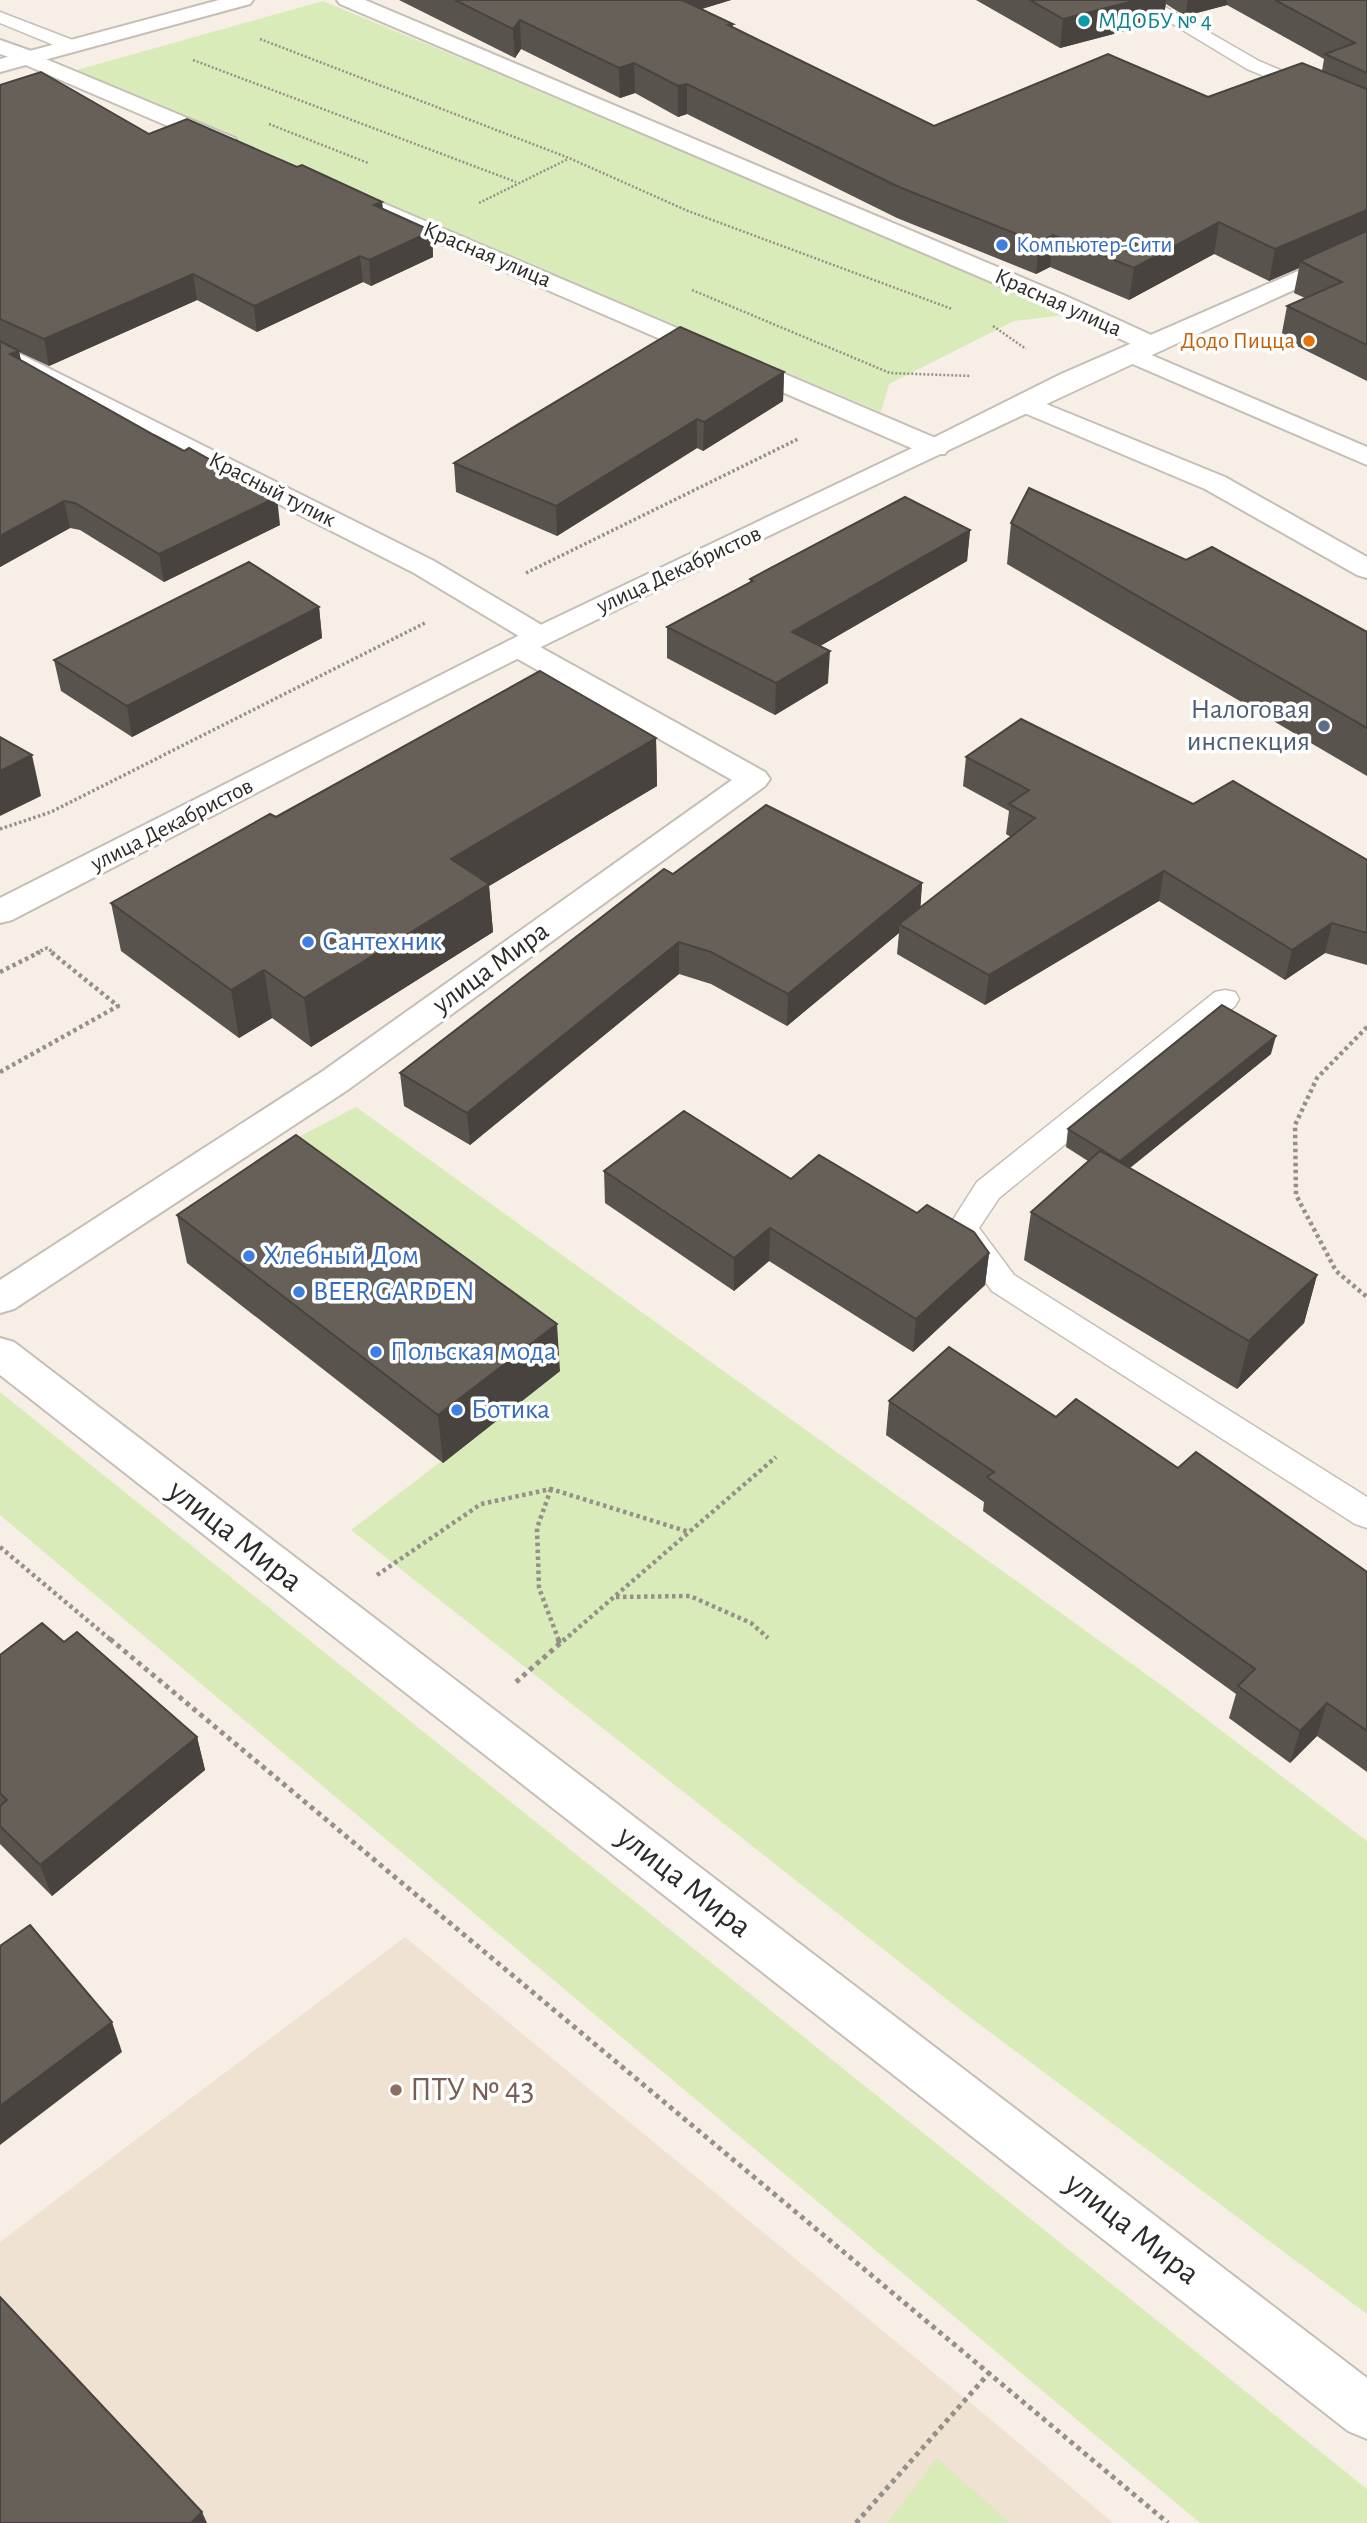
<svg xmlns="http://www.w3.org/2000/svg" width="1367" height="2523" font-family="'Alegreya Sans',sans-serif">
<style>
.built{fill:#efe2d3}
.green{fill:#d9ebb8}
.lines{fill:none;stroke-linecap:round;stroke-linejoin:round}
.service-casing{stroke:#c5beb6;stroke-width:3}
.pedestrian-casing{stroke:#c5beb6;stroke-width:4}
.minor-casing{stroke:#c5beb6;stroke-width:4}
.tertiary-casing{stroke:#c5beb6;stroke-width:4}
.path-far3{stroke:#96908a;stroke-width:2.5;stroke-dasharray:2 2;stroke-linecap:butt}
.path-far2{stroke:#96908a;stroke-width:3.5;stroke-dasharray:2.5 2.5;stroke-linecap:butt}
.path-far1{stroke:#96908a;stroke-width:4.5;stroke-dasharray:3.5 3.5;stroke-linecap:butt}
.path{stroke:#96908a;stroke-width:5;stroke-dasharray:4.5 4.5;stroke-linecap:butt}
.service{fill:#fff;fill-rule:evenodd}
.pedestrian{fill:#fff;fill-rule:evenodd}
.minor{fill:#fff;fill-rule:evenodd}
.tertiary{fill:#fff;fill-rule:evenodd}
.wall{fill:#59534d}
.shaded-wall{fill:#48433e}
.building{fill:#676059;stroke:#48433e;stroke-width:2}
.culture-dot{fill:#0f9aa8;stroke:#fff;stroke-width:2.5}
.shop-dot{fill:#3f7fe0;stroke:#fff;stroke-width:2.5}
.food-dot{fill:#e8710a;stroke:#fff;stroke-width:2.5}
.service-dot{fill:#5c6f8a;stroke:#fff;stroke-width:2.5}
.education-dot{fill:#8d6e63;stroke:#fff;stroke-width:2.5}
.labels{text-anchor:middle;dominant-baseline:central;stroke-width:7;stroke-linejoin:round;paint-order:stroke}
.far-culture-label{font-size:23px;fill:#0d838f;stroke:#fff;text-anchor:start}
.far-shop-label{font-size:23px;fill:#366cbe;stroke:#fff;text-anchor:start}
.far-street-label{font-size:23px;fill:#2d2a27;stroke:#fff}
.far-food-label{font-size:23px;fill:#c56008;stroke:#fff;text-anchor:end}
.service-label{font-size:28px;fill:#4e5e75;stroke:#fff;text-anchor:end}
.shop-label{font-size:28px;fill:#366cbe;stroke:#fff;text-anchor:start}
.street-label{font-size:28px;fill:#2d2a27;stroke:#fff}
.near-street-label{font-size:33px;fill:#2d2a27;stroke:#fff}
.near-education-label{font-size:33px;fill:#785e54;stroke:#fff;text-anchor:start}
</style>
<rect width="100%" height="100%" fill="#f7efe6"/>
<!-- built -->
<path class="built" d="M 405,1937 L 1008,2434 L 1113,2523 L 0,2523 L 0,2242 Z"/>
<!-- green -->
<g class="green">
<path d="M 323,1 L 1075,314 L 1014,321 L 889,384 L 881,412 L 73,71 Z"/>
<path d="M 356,1107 L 1168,1690 L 1367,1841 L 1367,2314 L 963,2012 L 351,1530 L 560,1371 L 303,1183 L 260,1157 Z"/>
<path d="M 0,1392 L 1367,2489 L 1367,2523 L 1200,2523 L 0,1515 Z"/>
<path d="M 937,2458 L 1010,2523 L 887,2523 Z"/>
</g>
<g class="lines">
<defs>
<g id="service">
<path d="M 1133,0 L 1153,0 L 1259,61 L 1367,107 L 1367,119 L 1247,69 Z"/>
<path d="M 0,12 L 78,42 L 81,46 L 72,51 L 66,50 L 0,23 Z"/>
<path d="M 1225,990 L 1235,992 L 1239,999 L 1235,1006 L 999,1198 L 979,1228 L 1014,1275 L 1367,1497 L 1367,1528 L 1355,1524 L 992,1291 L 947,1229 L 977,1182 L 1215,992 Z"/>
</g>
<g id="pedestrian">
<path d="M 337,0 L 365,0 L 1066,296 L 1160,339 L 1164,344 L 1160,349 L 1142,349 L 1048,306 L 340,4 Z"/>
<path d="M 29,52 L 235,138 L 238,143 L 227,150 L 219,148 L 21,63 L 18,58 Z"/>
<path d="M 378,201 L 945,442 L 949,448 L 945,454 L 925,454 L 370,213 L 366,208 L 370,203 Z"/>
</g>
<g id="minor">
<path d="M 0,40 L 37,53 L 40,58 L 29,64 L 0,54 Z"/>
<path d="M 0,344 L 434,561 L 550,630 L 555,636 L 550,642 L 533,643 L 765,772 L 770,779 L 765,786 L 349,1089 L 14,1309 L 0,1313 L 0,1280 L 323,1071 L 732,780 L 509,654 L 505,648 L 509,642 L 527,641 L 414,573 L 0,362 Z"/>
<path d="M 1130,346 L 1367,447 L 1367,465 L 1121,359 L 1117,354 L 1121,349 Z"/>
<path d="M 1024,395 L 1225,477 L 1367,557 L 1367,578 L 1357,575 L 1205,489 L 1015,409 L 1011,403 L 1015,397 Z"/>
</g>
<g id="tertiary">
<path d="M 219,0 L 253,0 L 250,4 L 0,72 L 0,59 Z"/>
<path d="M 1367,241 L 1367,257 C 1093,380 821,509 551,642 C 370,732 192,827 12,920 L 0,923 L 0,898 L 530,630 L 925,442 L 1061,374 Z"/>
<path d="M 0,1338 L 14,1342 L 1367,2378 L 1367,2439 L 1348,2431 L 0,1375 Z"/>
</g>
</defs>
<!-- service casing -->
<use href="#service" class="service-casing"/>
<!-- pedestrian casing -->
<use href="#pedestrian" class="pedestrian-casing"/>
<!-- minor casing -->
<use href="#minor" class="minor-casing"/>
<!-- tertiary casing -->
<use href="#tertiary" class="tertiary-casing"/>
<!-- path-far3 -->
<g class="path-far3">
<path d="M 260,39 L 569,158 L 688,211 L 952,309"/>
<path d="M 193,60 L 516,182"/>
<path d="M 269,124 L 368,163"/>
<path d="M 479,203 L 568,159"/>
<path d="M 692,290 L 890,373 L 971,376"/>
<path d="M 993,326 L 1026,349"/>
</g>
<!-- path-far2 -->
<g class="path-far2">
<path d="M 526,573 L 798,439"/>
<path d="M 0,829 L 51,812 L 425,623"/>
<path d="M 36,953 L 47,948 L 54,953"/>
</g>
<!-- path-far1 -->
<g class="path-far1">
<path d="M 0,972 L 40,952"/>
<path d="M 1367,1027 L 1317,1078 L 1295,1125 L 1296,1195 L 1336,1271 L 1367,1297"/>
<path d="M 0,1072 L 118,1006 L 51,952"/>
<path d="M 551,1489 L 537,1528 L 539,1588 L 559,1641"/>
<path d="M 0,1547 L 112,1641"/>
<path d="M 377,1575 L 481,1504 L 551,1489 L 689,1532"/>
<path d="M 616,1597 L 690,1596 L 751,1623 L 768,1638"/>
<path d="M 563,1641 L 776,1457"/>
</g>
<!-- path -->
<g class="path">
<path d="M 110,1639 L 1168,2523"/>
<path d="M 558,1639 L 560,1645"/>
<path d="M 516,1682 L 565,1639"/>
<path d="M 856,2523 L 990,2372"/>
</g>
<!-- service -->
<use href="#service" class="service"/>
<!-- pedestrian -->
<use href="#pedestrian" class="pedestrian"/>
<!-- minor -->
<use href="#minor" class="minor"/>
<!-- tertiary -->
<use href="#tertiary" class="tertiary"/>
</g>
<!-- wall -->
<g class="wall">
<path d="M 399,0 L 731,0 L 701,9 L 733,24 L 733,28 L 934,126 L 1208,97 L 1322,71 L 1324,59 L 1227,5 L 1185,16 L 1166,4 L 1163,21 L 1060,48 L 976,0 L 1367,0 L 1367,381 L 1281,338 L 1287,306 L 1305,298 L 1294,293 L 1299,268 L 1269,281 L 1214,254 L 1129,300 L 1050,267 L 1036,274 L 897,218 L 687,114 L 678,117 L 635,93 L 620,98 L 521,49 L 515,58 Z"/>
<path d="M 0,85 L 149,134 L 297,167 L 382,202 L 383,209 L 432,231 L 433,257 L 371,286 L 363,282 L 257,332 L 197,300 L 49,366 L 19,352 L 21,360 L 280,525 L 164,582 L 80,530 L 70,528 L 0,567 Z"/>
<path d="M 784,372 L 783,401 L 703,451 L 697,448 L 557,536 L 456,492 L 454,463 Z"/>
<path d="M 1011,523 L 1186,560 L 1367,632 L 1367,776 L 1007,564 Z"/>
<path d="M 970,530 L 967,561 L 820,646 L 828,683 L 775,715 L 667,658 L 667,627 L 750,583 L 750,579 Z"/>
<path d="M 319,607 L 322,638 L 132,737 L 61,691 L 54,660 Z"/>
<path d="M 656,738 L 657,786 L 489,886 L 493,932 L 311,1047 L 272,1018 L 239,1038 L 121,951 L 111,903 L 276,817 Z"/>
<path d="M 966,757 L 1193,804 L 1367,860 L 1367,965 L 1325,953 L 1285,980 L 1159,901 L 985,1005 L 897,954 L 899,933 L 787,1026 L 711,984 L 679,974 L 470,1145 L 404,1106 L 400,1073 L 673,874 L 922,883 L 920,908 L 1011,837 L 1006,834 L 1009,811 L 963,786 Z"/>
<path d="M 1271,1054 L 1130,1168 L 1317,1275 L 1304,1323 L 1237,1389 L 1024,1260 L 1031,1212 L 1088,1161 L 1066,1147 L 1068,1129 Z"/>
<path d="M 604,1171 L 791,1179 L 917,1213 L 989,1253 L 985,1285 L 913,1352 L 769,1261 L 734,1291 L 605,1203 Z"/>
<path d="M 177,1215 L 560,1371 L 443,1463 L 187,1263 Z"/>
<path d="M 889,1401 L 1056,1417 L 1178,1468 L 1367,1572 L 1367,1772 L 1317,1736 L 1290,1763 L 1229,1718 L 1236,1694 L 983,1511 L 984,1502 L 886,1435 Z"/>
<path d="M 64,1642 L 197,1737 L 205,1770 L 52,1896 L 0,1844 L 0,1655 Z"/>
</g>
<!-- shaded-wall -->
<g class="shaded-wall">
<path d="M 663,0 L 731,0 L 663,21 Z"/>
<path d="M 1137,0 L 1166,0 L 1163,21 L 1060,48 L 1063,19 Z"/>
<path d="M 1188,0 L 1227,0 L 1227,5 L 1185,16 Z"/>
<path d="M 520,20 L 521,49 L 515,58 L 513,29 Z"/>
<path d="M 634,63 L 635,93 L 620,98 L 619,68 Z"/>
<path d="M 687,84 L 687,114 L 678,117 L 678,86 Z"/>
<path d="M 382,202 L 384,227 L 374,205 Z"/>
<path d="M 1367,210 L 1367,239 L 1300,261 L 1299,268 L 1269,281 L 1275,249 Z"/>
<path d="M 1219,222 L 1214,254 L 1129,300 L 1134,268 Z"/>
<path d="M 432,231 L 433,257 L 371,286 L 369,260 Z"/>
<path d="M 1053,235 L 1050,267 L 1036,274 L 1039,243 Z"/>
<path d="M 360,256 L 363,282 L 257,332 L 254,306 Z"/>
<path d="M 193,274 L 197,300 L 49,366 L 44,339 Z"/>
<path d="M 19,351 L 24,377 L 10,354 Z"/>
<path d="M 784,372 L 783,401 L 703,451 L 704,422 Z"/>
<path d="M 697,419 L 697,448 L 557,536 L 556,506 Z"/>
<path d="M 277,497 L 280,525 L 164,582 L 159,554 Z"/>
<path d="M 64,501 L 70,528 L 0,567 L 0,536 Z"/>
<path d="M 970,530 L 967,561 L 791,663 L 792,632 Z"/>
<path d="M 319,607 L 322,638 L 132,737 L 127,706 Z"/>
<path d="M 830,651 L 828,683 L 775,715 L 776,683 Z"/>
<path d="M 656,738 L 657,786 L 489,886 L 493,932 L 311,1047 L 304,998 L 451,859 Z"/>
<path d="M 32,755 L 41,796 L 0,816 L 0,771 Z"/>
<path d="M 1164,871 L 1159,901 L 985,1005 L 989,975 Z"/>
<path d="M 922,883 L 920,915 L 899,924 L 899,933 L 787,1026 L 788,994 Z"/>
<path d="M 1332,923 L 1325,953 L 1285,980 L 1292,950 Z"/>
<path d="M 679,942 L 679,974 L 470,1145 L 467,1113 Z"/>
<path d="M 264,970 L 272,1018 L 239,1038 L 231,990 Z"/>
<path d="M 1276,1036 L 1271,1054 L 1116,1179 L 1120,1161 Z"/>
<path d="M 770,1228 L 769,1261 L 734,1291 L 734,1258 Z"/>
<path d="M 989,1253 L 985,1285 L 913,1352 L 916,1319 Z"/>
<path d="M 1317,1275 L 1304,1323 L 1237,1389 L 1249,1341 Z"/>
<path d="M 557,1324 L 560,1371 L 443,1463 L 438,1415 Z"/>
<path d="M 1327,1703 L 1317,1736 L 1290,1763 L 1300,1731 Z"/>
<path d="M 197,1737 L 205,1770 L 52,1896 L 40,1865 Z"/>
<path d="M 112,2022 L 122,2052 L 0,2145 L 0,2106 Z"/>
<path d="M 202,2512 L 207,2523 L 191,2523 Z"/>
</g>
<!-- building -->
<g class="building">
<path d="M 455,0 L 682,0 L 733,24 L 728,25 L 934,126 L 1108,54 L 1208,97 L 1302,63 L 1367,89 L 1367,210 L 1275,249 L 1219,222 L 1134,268 L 1053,235 L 1039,243 L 899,187 L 687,84 L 678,86 L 634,63 L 619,68 L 520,20 L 513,29 Z"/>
<path d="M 1030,0 L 1137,0 L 1063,19 Z"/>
<path d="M 1275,0 L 1367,0 L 1367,73 L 1325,54 L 1355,43 Z"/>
<path d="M 41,72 L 149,134 L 187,119 L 297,167 L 302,165 L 382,202 L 374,205 L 432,231 L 369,260 L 360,256 L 254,306 L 193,274 L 44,339 L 0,319 L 0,85 Z"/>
<path d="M 1367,231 L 1367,345 L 1287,306 L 1342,282 L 1300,261 Z"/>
<path d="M 680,327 L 784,372 L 704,422 L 697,419 L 556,506 L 454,463 Z"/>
<path d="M 0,341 L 19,351 L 10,354 L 154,435 L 184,451 L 189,448 L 277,497 L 159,554 L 75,503 L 64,501 L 0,536 Z"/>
<path d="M 1029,488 L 1186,560 L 1212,547 L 1367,632 L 1367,728 L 1011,523 Z"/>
<path d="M 905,497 L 970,530 L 792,632 L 830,651 L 776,683 L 667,627 L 753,581 L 750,579 Z"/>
<path d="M 249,562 L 319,607 L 127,706 L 54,660 Z"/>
<path d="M 540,671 L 656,738 L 451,859 L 489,884 L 304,998 L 264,970 L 231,990 L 111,903 L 270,814 L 276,817 Z"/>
<path d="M 1021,719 L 1193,804 L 1233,781 L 1367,860 L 1367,933 L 1332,923 L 1292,950 L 1164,871 L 989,975 L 899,924 L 1035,818 L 1009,804 L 1029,790 L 966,757 Z"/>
<path d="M 0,737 L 32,755 L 0,771 Z"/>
<path d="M 766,805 L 922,883 L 788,994 L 711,952 L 679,942 L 467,1113 L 400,1073 L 664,869 L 673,874 Z"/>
<path d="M 1222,1005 L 1276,1036 L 1120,1161 L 1068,1129 Z"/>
<path d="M 684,1111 L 791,1179 L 819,1155 L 917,1213 L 927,1205 L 974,1232 L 989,1253 L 916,1319 L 770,1228 L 734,1258 L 604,1171 Z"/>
<path d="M 296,1135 L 557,1324 L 438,1415 L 177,1215 Z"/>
<path d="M 1100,1151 L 1317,1275 L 1249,1341 L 1031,1212 Z"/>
<path d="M 949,1347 L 1056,1417 L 1076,1399 L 1178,1468 L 1196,1452 L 1367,1572 L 1367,1731 L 1327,1703 L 1300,1731 L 1238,1686 L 1255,1669 L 987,1477 L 994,1472 L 889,1401 Z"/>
<path d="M 42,1623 L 64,1642 L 77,1632 L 197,1737 L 40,1865 L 0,1826 L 0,1806 L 7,1800 L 0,1793 L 0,1655 Z"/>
<path d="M 30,1925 L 112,2022 L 0,2106 L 0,1946 Z"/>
<path d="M 0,2297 L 202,2512 L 191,2523 L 0,2523 Z"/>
</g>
<!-- markers -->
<circle class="culture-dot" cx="1084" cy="21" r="7"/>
<g class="shop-dot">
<circle cx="1002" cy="245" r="7"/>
<circle cx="308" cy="942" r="7"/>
<circle cx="249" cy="1256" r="7"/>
<circle cx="299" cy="1292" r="7"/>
<circle cx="376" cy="1352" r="7"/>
<circle cx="457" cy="1410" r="7"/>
</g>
<circle class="food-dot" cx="1309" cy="341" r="7"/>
<circle class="service-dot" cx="1324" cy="726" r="7"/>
<circle class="education-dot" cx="396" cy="2090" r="7"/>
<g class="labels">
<!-- far-culture labels -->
<g class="far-culture-label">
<text x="1098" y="21">МДОБУ № 4</text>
</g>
<!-- far-shop labels -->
<g class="far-shop-label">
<text x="1016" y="245">Компьютер-Сити</text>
</g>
<!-- far-street labels -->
<g class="far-street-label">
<text transform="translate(487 255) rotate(23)">Красная улица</text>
<text transform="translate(1058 303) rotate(24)">Красная улица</text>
<text transform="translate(272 490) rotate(27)">Красный тупик</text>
<text transform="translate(679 570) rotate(-25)">улица Декабристов</text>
<text transform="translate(172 825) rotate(-27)">улица Декабристов</text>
</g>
<!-- far-food labels -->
<g class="far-food-label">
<text x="1295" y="341">Додо Пицца</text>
</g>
<!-- service labels -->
<g class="service-label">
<text x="1310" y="710">Налоговая<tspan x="1310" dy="32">инспекция</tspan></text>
</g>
<!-- shop labels -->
<g class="shop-label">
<text x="322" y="942">Сантехник</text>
<text x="263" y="1256">Хлебный Дом</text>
<text x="313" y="1292">BEER GARDEN</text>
<text x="390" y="1352">Польская мода</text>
<text x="471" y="1410">Ботика</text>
</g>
<!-- street labels -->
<g class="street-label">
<text transform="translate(491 968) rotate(-36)">улица Мира</text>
</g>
<!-- near-street labels -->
<g class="near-street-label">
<text transform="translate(235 1536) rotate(38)">улица Мира</text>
<text transform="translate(684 1882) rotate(38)">улица Мира</text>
<text transform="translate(1132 2229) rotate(38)">улица Мира</text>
</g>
<!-- near-education labels -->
<g class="near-education-label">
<text x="410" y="2090">ПТУ № 43</text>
</g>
</g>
</svg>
